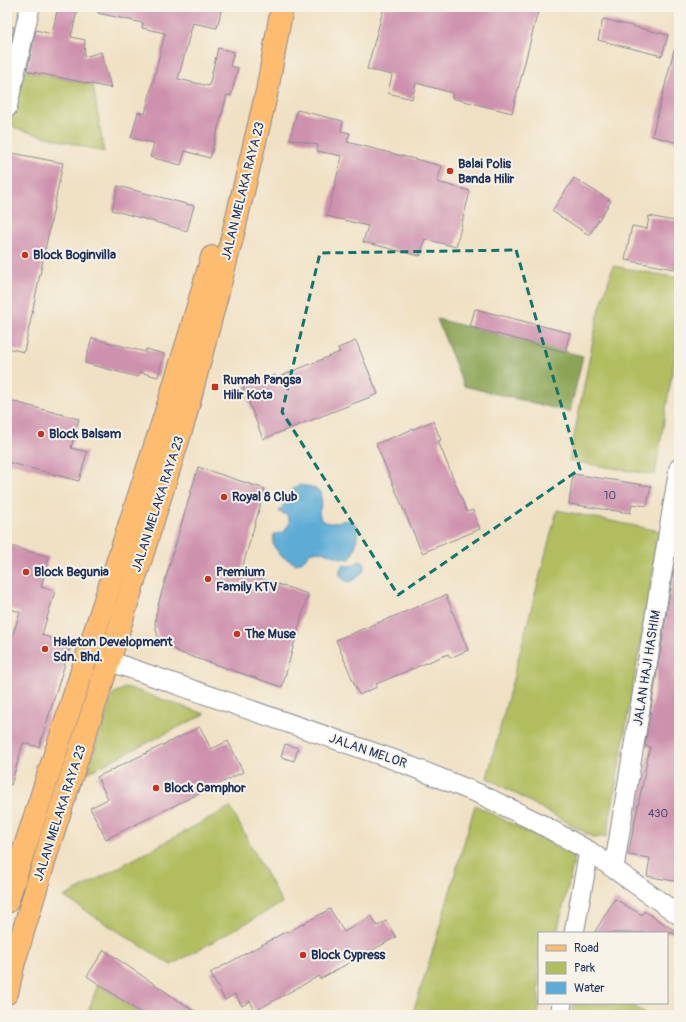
<svg xmlns="http://www.w3.org/2000/svg" width="686" height="1022" font-family="Pangolin,sans-serif">
<style>
.green{fill:#b1bd5f;stroke:#66765e}
.forest{fill:#8ca456;stroke:#546a5a}
.water{fill:#5bacd6;stroke:#3b6e9a}
.building{fill:#ce91ad}
.lines{fill:none;stroke-linecap:round;stroke-linejoin:round}
.street-casing{stroke:#868891;stroke-width:21}
.primary-casing{stroke:#868891;stroke-width:24}
.street{stroke:#fff;stroke-width:19}
.primary{stroke:#febc70;stroke-width:22}
.marked{fill:none;stroke:#0f766e;stroke-width:3;stroke-dasharray:8 5;stroke-linejoin:round}
.poi-dot{fill:#c8321e;stroke:#f7f3e8;stroke-width:1.5}
.labels{text-anchor:middle;dominant-baseline:central;stroke-width:4;stroke-linejoin:round;paint-order:stroke}
.number-label{font-size:11px;fill:#484872}
.poi-label{font-size:13px;font-weight:bold;fill:#1b2f5e;stroke:#f7f3e8;text-anchor:start}
.street-label{font-size:13px;fill:#1b2f5e;stroke:#f7f3e8}
</style>
<rect width="100%" height="100%" fill="#f7f3e8"/>
<filter id="ink" filterUnits="userSpaceOnUse"><feTurbulence type="fractalNoise" baseFrequency=".025" numOctaves="2"/><feDisplacementMap in="SourceGraphic" scale="8" xChannelSelector="R" yChannelSelector="G"/><feConvolveMatrix kernelMatrix="1 2 1 2 8 2 1 2 1" color-interpolation-filters="sRGB"/></filter>
<filter id="wash" filterUnits="userSpaceOnUse"><feTurbulence type="fractalNoise" baseFrequency=".012" numOctaves="4" result="noise"/><feDisplacementMap in="SourceGraphic" scale="16" xChannelSelector="R" yChannelSelector="G"/><feGaussianBlur stdDeviation="0.9" result="paint"/><feColorMatrix in="noise" values="0 0 0 0 0 0 0 0 0 0 0 0 0 0 0 0 0 1.4 0 .05"/><feComposite in="paint" operator="in"/></filter>
<g filter="url(#wash)">
<rect width="100%" height="100%" fill="#f0e1c4"/>
<!-- green -->
<g class="green">
<path d="M 25,71 L 93,85 L 104,152 L 17,129 C 11,126 10,123 10,116 Z"/>
<path d="M 613,266 L 679,278 L 679,331 L 655,475 L 569,461 L 598,315 Z"/>
<path d="M 557,510 L 660,531 L 607,836 L 595,838 L 487,778 Z"/>
<path d="M 126,687 L 205,714 L 87,773 L 113,694 Z"/>
<path d="M 475,805 L 575,856 L 557,933 L 539,933 L 539,1003 L 540,1003 L 538,1015 L 412,1015 L 432,953 Z"/>
<path d="M 230,807 L 282,903 L 171,965 L 64,897 Z"/>
<path d="M 98,984 L 144,1015 L 87,1015 Z"/>
<path d="M 574,1003 L 631,1003 L 646,1015 L 572,1015 Z"/>
</g>
<!-- forest -->
<path class="forest" d="M 437,319 L 583,356 L 570,412 L 464,386 Z"/>
<!-- water -->
<g class="water">
<path d="M 300,485 L 312,487 L 320,492 L 322,502 L 319,512 L 321,520 C 338,529 342,513 357,525 C 358,538 356,548 350,559 C 338,560 326,549 313,552 C 306,553 308,561 296,564 L 281,556 L 273,545 L 274,534 C 284,533 286,530 290,522 L 287,515 L 279,512 L 288,498 L 292,489 Z"/>
<path d="M 360,561 L 363,562 L 365,563 C 364,574 358,578 349,582 L 344,580 L 340,575 L 340,569 L 343,565 L 351,566 Z"/>
</g>
<g id="blocks">
<!-- building -->
<g class="building">
<path d="M 58,7 L 78,7 L 71,37 L 85,40 L 84,57 L 101,52 L 111,88 L 27,71 L 36,30 L 52,34 Z"/>
<path d="M 99,7 L 222,7 L 217,28 L 193,23 L 178,79 L 209,86 L 218,48 L 234,52 L 230,66 L 238,68 L 231,96 L 227,95 L 210,158 L 185,151 L 181,165 L 150,157 L 154,143 L 131,138 L 138,112 L 145,114 L 165,33 L 142,28 L 143,23 L 98,13 Z"/>
<path d="M 384,7 L 523,7 L 538,11 L 512,113 L 452,98 L 453,93 L 416,83 L 412,99 L 388,93 L 392,75 L 367,69 Z"/>
<path d="M 603,19 L 668,35 L 662,56 L 598,40 Z"/>
<path d="M 7,26 L 14,27 L 10,47 L 7,47 Z"/>
<path d="M 674,50 L 679,50 L 679,143 L 652,136 Z"/>
<path d="M 297,110 L 343,121 L 341,131 L 350,133 L 347,142 L 442,166 L 437,182 L 470,191 L 456,247 L 425,239 L 420,256 L 363,242 L 368,226 L 327,216 L 342,156 L 317,151 L 318,145 L 290,139 Z"/>
<path d="M 7,152 L 63,163 L 24,352 L 7,348 Z"/>
<path d="M 574,178 L 611,201 L 589,235 L 552,211 Z"/>
<path d="M 118,186 L 194,206 L 187,231 L 112,210 Z"/>
<path d="M 649,216 L 679,222 L 679,254 L 677,253 L 674,269 L 625,260 L 632,226 L 647,229 Z"/>
<path d="M 475,309 L 570,333 L 565,352 L 470,327 Z"/>
<path d="M 92,338 L 145,352 L 146,349 L 164,354 L 158,377 L 140,372 L 138,377 L 85,363 Z"/>
<path d="M 356,341 L 378,394 L 263,439 L 243,387 L 275,375 L 276,378 L 340,352 L 338,348 Z"/>
<path d="M 7,400 L 79,419 L 71,448 L 87,452 L 79,481 L 7,462 Z"/>
<path d="M 433,421 L 441,440 L 438,441 L 467,512 L 473,510 L 480,529 L 422,553 L 376,444 Z"/>
<path d="M 198,467 L 265,489 L 241,572 L 308,594 L 282,687 L 181,653 L 165,644 L 159,639 L 157,633 L 155,624 L 156,615 L 160,598 Z"/>
<path d="M 573,474 L 651,486 L 647,506 L 632,504 L 630,513 L 569,504 Z"/>
<path d="M 7,545 L 49,557 L 41,587 L 55,591 L 42,635 L 71,644 L 39,747 L 23,743 L 11,785 L 7,784 L 7,654 L 20,612 L 7,608 Z"/>
<path d="M 675,563 L 679,563 L 679,882 L 647,876 L 650,858 L 628,855 L 650,747 L 645,746 Z"/>
<path d="M 446,595 L 468,650 L 450,658 L 448,654 L 376,684 L 377,687 L 359,695 L 336,640 Z"/>
<path d="M 200,727 L 211,749 L 228,741 L 243,772 L 106,839 L 90,808 L 108,799 L 97,777 Z"/>
<path d="M 285,744 L 298,748 L 294,761 L 281,757 Z"/>
<path d="M 615,899 L 642,915 L 644,911 L 679,933 L 594,933 Z"/>
<path d="M 330,909 L 344,932 L 372,916 L 377,926 L 386,921 L 396,937 L 320,979 L 319,976 L 255,1011 L 250,1001 L 242,1006 L 235,994 L 225,1000 L 210,973 L 287,931 L 288,932 Z"/>
<path d="M 104,950 L 200,1015 L 144,1015 L 87,976 Z"/>
</g>
</g>
</g>
<g filter="url(#ink)">
<use href="#blocks" fill-opacity="0" stroke="#868891" stroke-width="1"/>
<g class="lines">
<defs>
<g id="street">
<path d="M 7,108 L 30,7"/>
<path d="M 109,661 L 395,760 L 482,795 L 537,822 L 589,851 L 679,915"/>
<path d="M 614,868 L 679,468"/>
<path d="M 574,933 L 589,851"/>
<path d="M 560,1015 L 562,1003"/>
</g>
<g id="primary">
<path d="M 7,902 L 165,415 L 189,337 L 212,257"/>
<path d="M 7,993 L 14,962 L 50,842 L 109,661 L 184,421 L 232,238 L 267,91 L 282,7"/>
</g>
</defs>
<!-- street casing -->
<use href="#street" class="street-casing"/>
<!-- primary casing -->
<use href="#primary" class="primary-casing"/>
<!-- street -->
<use href="#street" class="street"/>
<!-- primary -->
<use href="#primary" class="primary"/>
</g>
</g>
<!-- marked area -->
<path class="marked" d="M 516,250 L 580,469 L 398,595 L 282,412 L 320,253 Z"/>
<!-- markers -->
<g class="poi-dot">
<circle cx="450" cy="171" r="4"/>
<circle cx="25" cy="255" r="4"/>
<rect x="211" y="383" width="8" height="8" rx="2"/>
<circle cx="41" cy="434" r="4"/>
<circle cx="224" cy="497" r="4"/>
<circle cx="26" cy="572" r="4"/>
<circle cx="208" cy="579" r="4"/>
<circle cx="237" cy="634" r="4"/>
<circle cx="45" cy="649" r="4"/>
<circle cx="156" cy="788" r="4"/>
<circle cx="303" cy="955" r="4"/>
</g>
<g class="labels">
<!-- number labels -->
<g class="number-label">
<text x="610" y="495">10</text>
<text x="658" y="813">430</text>
</g>
<!-- poi labels -->
<g class="poi-label">
<text x="458" y="164">Balai Polis<tspan x="458" dy="15">Banda Hilir</tspan></text>
<text x="33" y="255">Block Boginvilla</text>
<text x="223" y="380">Rumah Pangsa<tspan x="223" dy="15">Hilir Kota</tspan></text>
<text x="49" y="434">Block Balsam</text>
<text x="232" y="497">Royal 8 Club</text>
<text x="34" y="572">Block Begunia</text>
<text x="216" y="572">Premium<tspan x="216" dy="15">Family KTV</tspan></text>
<text x="245" y="634">The Muse</text>
<text x="53" y="642">Haleton Development<tspan x="53" dy="15">Sdn. Bhd.</tspan></text>
<text x="164" y="788">Block Camphor</text>
<text x="311" y="955">Block Cypress</text>
</g>
<!-- street labels -->
<g class="street-label">
<text transform="translate(243 191) rotate(-76)">JALAN MELAKA RAYA 23</text>
<text transform="translate(158 504) rotate(-72)">JALAN MELAKA RAYA 23</text>
<text transform="translate(647 668) rotate(-81)">JALAN HAJI HASHIM</text>
<text transform="translate(368 751) rotate(19)">JALAN MELOR</text>
<text transform="translate(60 813) rotate(-72)">JALAN MELAKA RAYA 23</text>
</g>
</g>
<!-- margin -->
<rect width="686" height="1022" fill="none" stroke="#f7f3e8" stroke-width="24"/>
<!-- legend -->
<rect x="538" y="932" width="130" height="72" fill="#f7f3e8" stroke="#9fa5b1"/>
<rect x="546" y="945" width="20" height="6" fill="#febc70" stroke="#9fa5b1"/>
<text x="574" y="952" font-size="12" fill="#1b2f5e">Road</text>
<rect x="546" y="962" width="20" height="12" fill="#b1bd5f" stroke="#9fa5b1"/>
<text x="574" y="972" font-size="12" fill="#1b2f5e">Park</text>
<rect x="546" y="982" width="20" height="12" fill="#5bacd6" stroke="#9fa5b1"/>
<text x="574" y="992" font-size="12" fill="#1b2f5e">Water</text>
</svg>
